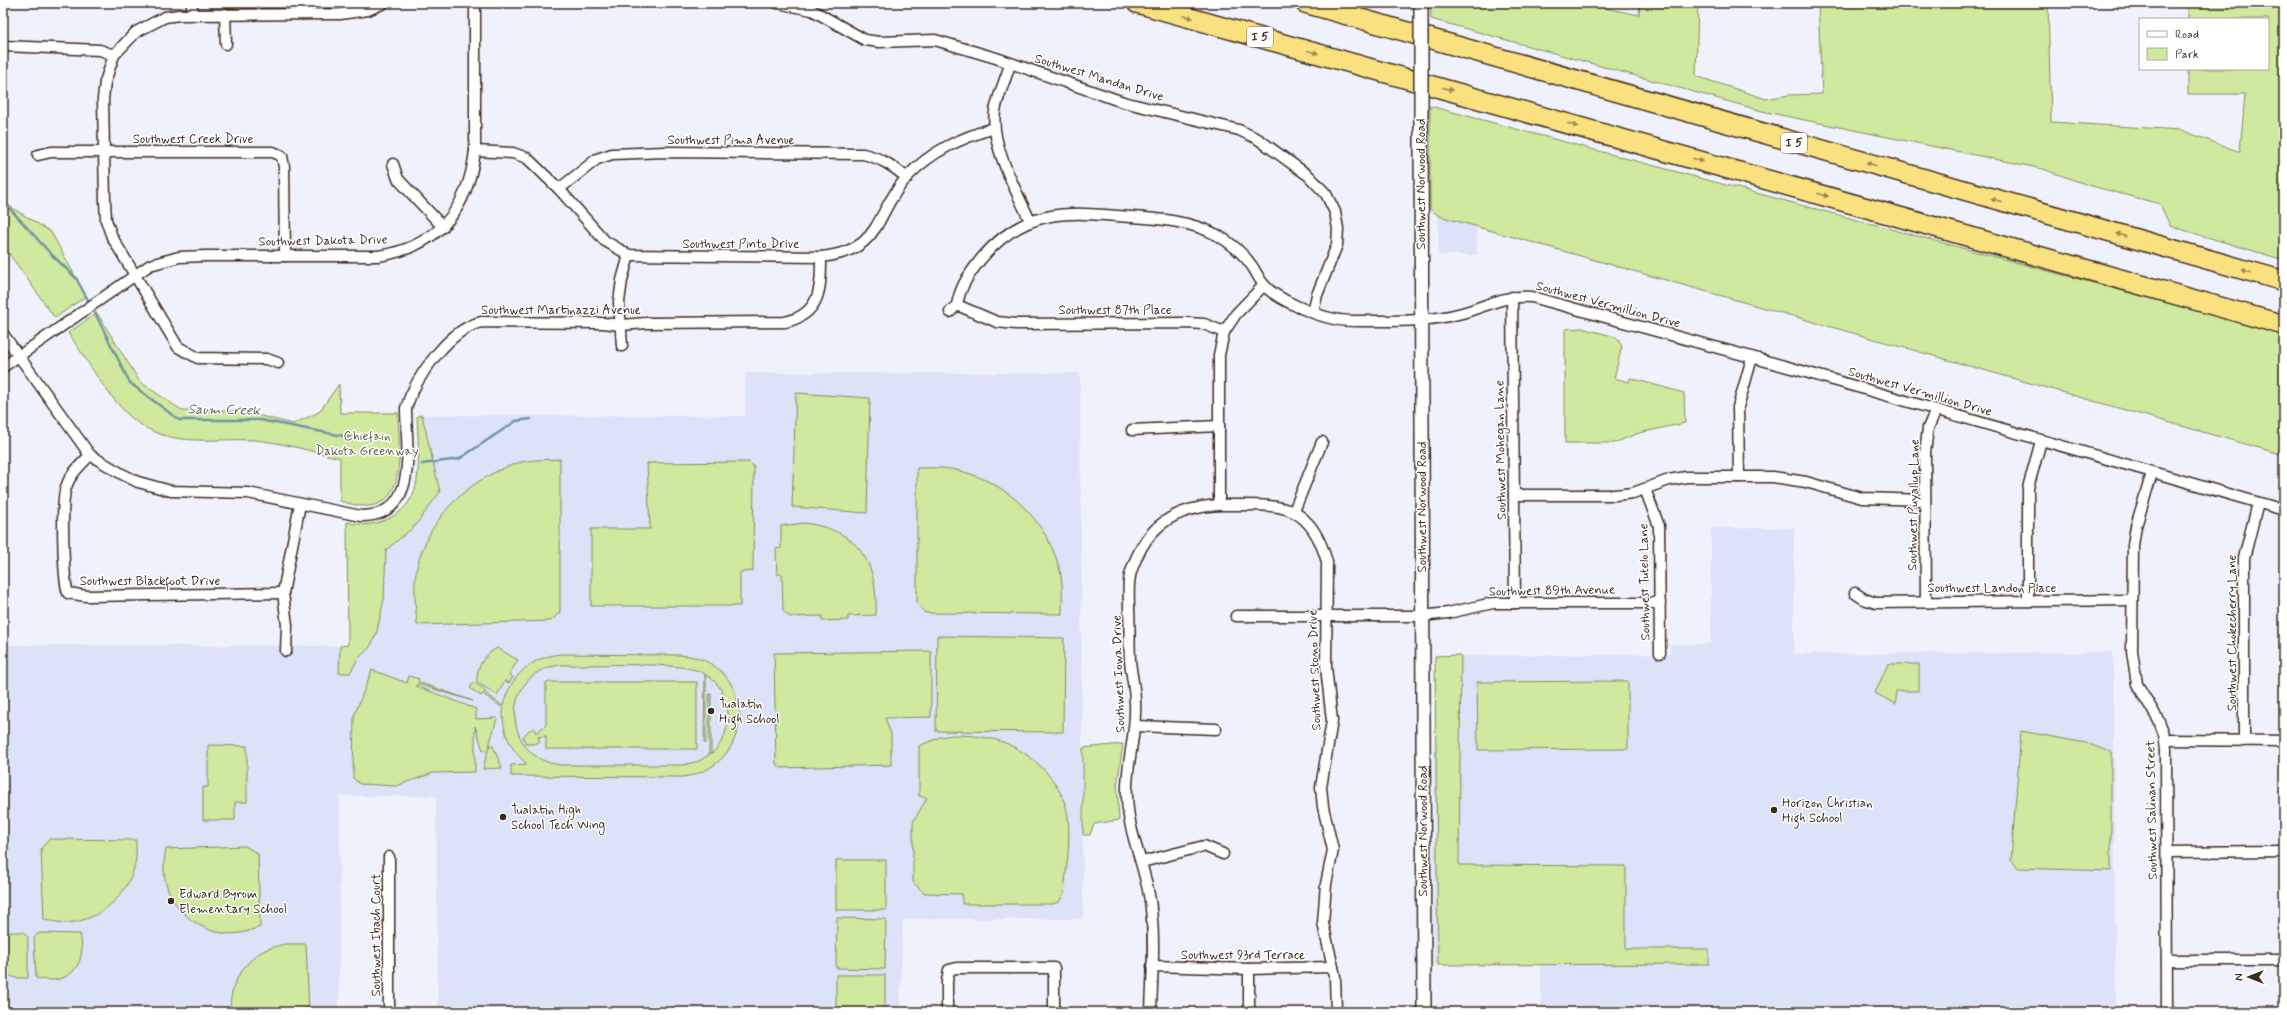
<svg xmlns="http://www.w3.org/2000/svg" width="2287" height="1015" font-family="Mynerve,sans-serif">
<style>
.built{fill:#dce2f8}
.green{fill:#cfe99f;stroke:#858a5e;fill-rule:evenodd}
.lines{fill:none;stroke-linecap:round;stroke-linejoin:round}
.stream{stroke:#7295a1;stroke-width:2.5}
.minor-casing{stroke:#3b2a1e;stroke-width:13}
.tertiary-casing{stroke:#3b2a1e;stroke-width:16}
.motorway-casing{stroke:#3b2a1e;stroke-width:22}
.minor{stroke:#fff;stroke-width:10}
.tertiary{stroke:#fff;stroke-width:13}
.motorway{stroke:#fae180;stroke-width:19}
.tertiary-bridge-casing{stroke:#3b2a1e;stroke-width:16;stroke-linecap:butt}
.tertiary-bridge{stroke:#fff;stroke-width:13}
.oneway{fill:#9a864f}
.poi-dot{fill:#3b2a1e;stroke:#fff;stroke-width:1.5}
.labels{text-anchor:middle;dominant-baseline:central;stroke-width:3;stroke-linejoin:round;paint-order:stroke}
.shield{fill:#fff;stroke:#766a62;stroke-width:1}
.shield-label{font-size:12px;font-weight:bold;fill:#3b2a1e}
.street-label{font-size:13px;fill:#3b2a1e;stroke:#fff}
.park-label{font-size:13px;fill:#605a3e;stroke:#fff}
.poi-label{font-size:13px;fill:#3b2a1e;stroke:#fff;text-anchor:start}
.water-label{font-size:14px;font-style:italic;fill:#565f5f;stroke:#fff}
</style>
<rect width="100%" height="100%" fill="#eff2fc"/>
<filter id="ink" filterUnits="userSpaceOnUse"><feTurbulence type="fractalNoise" baseFrequency=".025" numOctaves="2"/><feDisplacementMap in="SourceGraphic" scale="8" xChannelSelector="R" yChannelSelector="G"/><feConvolveMatrix kernelMatrix="1 2 1 2 8 2 1 2 1" color-interpolation-filters="sRGB"/></filter>
<g filter="url(#ink)">
<!-- built -->
<g class="built">
<path d="M 1439,216 L 1477,226 L 1477,255 L 1438,255 Z"/>
<path d="M 745,373 L 1080,373 L 1083,919 L 903,919 L 900,1012 L 438,1012 L 436,796 L 340,796 L 339,1012 L 62,1012 L 44,1008 L 3,1005 L 3,645 L 340,646 L 339,673 L 350,673 L 358,659 L 370,647 L 376,635 L 384,599 L 386,550 L 415,526 L 440,492 L 422,415 L 745,416 Z"/>
<path d="M 1711,528 L 1794,528 L 1794,654 L 2113,652 L 2116,1012 L 1539,1012 L 1541,1009 L 1541,963 L 1433,964 L 1435,656 L 1670,654 L 1670,644 L 1711,644 Z"/>
</g>
<!-- green -->
<g class="green">
<path d="M 1430,3 L 1580,3 L 1639,15 L 1640,3 L 1698,3 L 1696,76 L 1766,99 L 1789,95 L 1822,94 L 1818,3 L 2048,3 L 2051,122 L 2181,130 L 2240,152 L 2245,94 L 2188,94 L 2188,69 L 2268,69 L 2268,19 L 2188,19 L 2188,3 L 2284,3 L 2284,260 L 2170,226 L 2160,204 L 2088,185 L 2043,169 L 1766,112 L 1431,19 Z"/>
<path d="M 1430,106 L 2284,334 L 2284,455 L 1439,216 L 1430,209 Z"/>
<path d="M 3,202 L 51,232 L 86,296 L 55,318 L 3,245 Z"/>
<path d="M 97,313 L 140,382 L 183,411 L 241,411 L 293,424 L 319,412 L 339,384 L 340,413 L 398,413 C 398,441 409,508 364,506 C 356,506 348,503 340,501 L 340,458 C 313,452 281,442 254,440 C 216,438 175,447 141,425 C 112,406 89,362 68,333 Z"/>
<path d="M 1582,328 L 1616,337 L 1622,346 L 1614,378 L 1629,382 L 1630,378 L 1684,393 L 1685,423 L 1639,433 L 1614,443 L 1565,443 L 1565,329 Z"/>
<path d="M 796,393 L 870,398 L 867,513 L 792,507 Z"/>
<path d="M 422,415 L 440,492 L 415,526 L 386,550 L 384,599 L 376,635 L 370,647 L 358,659 L 350,673 L 339,673 L 340,646 L 348,645 L 347,522 C 377,531 413,514 417,480 C 420,459 418,437 417,416 Z"/>
<path d="M 560,459 L 560,612 L 551,621 L 417,625 C 416,610 414,594 415,579 C 422,523 466,479 518,463 C 531,459 547,460 560,459 Z"/>
<path d="M 749,462 L 754,467 L 753,571 L 740,572 L 740,606 L 591,606 L 591,529 L 650,529 L 647,463 Z"/>
<path d="M 917,468 C 929,468 944,467 956,470 C 1008,481 1050,523 1061,575 C 1063,587 1062,602 1062,614 L 925,613 L 917,604 Z"/>
<path d="M 804,523 C 859,530 878,562 876,615 L 848,616 L 848,620 L 822,621 L 822,616 L 790,617 L 783,611 L 782,574 L 777,574 L 776,549 L 781,548 L 781,526 Z"/>
<path d="M 937,636 L 1064,638 L 1063,732 L 936,731 Z"/>
<path d="M 497,648 L 518,660 L 509,674 L 513,677 L 509,683 L 505,681 L 497,695 L 477,682 C 476,667 484,655 497,648 Z"/>
<path d="M 931,651 L 931,717 L 885,718 L 891,734 L 891,765 L 781,768 L 776,764 L 774,653 Z"/>
<path d="M 561,654 L 680,655 C 757,659 760,766 683,777 L 511,776 L 511,765 L 527,764 C 510,750 502,731 503,708 L 483,694 L 481,696 L 470,688 L 474,682 L 485,690 L 484,692 L 503,706 C 510,676 531,657 561,654 ZM 562,665 C 592,666 684,660 705,674 L 704,743 L 706,743 L 706,675 C 734,691 735,734 711,754 L 711,694 L 709,694 L 709,755 L 699,761 L 683,765 L 562,765 C 499,760 500,669 562,665 Z"/>
<path d="M 1461,655 L 1459,865 L 1626,866 L 1626,949 L 1709,949 L 1709,964 L 1438,965 L 1435,656 Z"/>
<path d="M 1888,664 L 1919,664 L 1919,691 L 1896,691 L 1896,704 L 1875,693 Z"/>
<path d="M 372,670 L 407,683 L 409,676 L 419,679 L 418,682 L 473,701 L 417,684 L 416,686 L 476,709 L 476,719 L 497,718 L 488,750 L 483,750 L 475,726 L 475,772 L 433,773 L 396,786 L 360,784 L 353,778 L 354,716 Z"/>
<path d="M 1628,681 L 1628,749 L 1478,750 L 1477,682 Z"/>
<path d="M 546,682 L 697,682 L 697,749 L 546,749 L 546,736 L 538,737 L 540,742 L 534,744 L 526,744 L 523,737 L 528,731 L 534,728 L 536,733 L 546,725 Z"/>
<path d="M 2021,731 L 2086,743 L 2111,752 L 2111,871 L 2018,868 L 2011,860 Z"/>
<path d="M 953,735 C 967,735 980,736 993,739 C 1027,747 1064,781 1068,817 C 1071,842 1066,869 1064,894 L 1059,902 L 1053,904 L 962,904 L 962,894 L 924,893 L 913,882 L 913,822 L 927,798 L 919,796 L 919,746 L 940,737 Z"/>
<path d="M 1123,744 L 1117,785 L 1119,820 L 1094,824 L 1090,835 L 1083,835 L 1083,748 Z"/>
<path d="M 208,745 L 247,746 L 247,802 L 235,802 L 235,820 L 203,820 L 203,787 L 208,787 Z"/>
<path d="M 489,746 L 493,746 L 502,768 L 483,769 Z"/>
<path d="M 49,839 L 136,840 C 136,847 137,857 135,864 C 128,896 100,920 68,923 C 60,923 51,921 44,920 L 41,849 Z"/>
<path d="M 245,846 L 258,854 L 260,927 C 254,929 247,932 240,933 C 203,939 165,907 164,870 C 163,863 165,856 166,849 Z"/>
<rect x="836" y="860" width="50" height="50"/>
<path d="M 837,918 L 886,919 L 885,969 L 836,968 Z"/>
<path d="M 3,932 L 23,932 L 28,937 L 28,978 L 16,978 L 3,973 Z"/>
<path d="M 39,933 L 80,934 C 88,966 68,987 36,978 L 34,938 Z"/>
<path d="M 284,944 L 306,944 L 309,1012 L 231,1012 C 227,989 243,962 263,951 C 269,948 277,946 284,944 Z"/>
<rect x="836" y="975" width="49" height="37"/>
</g>
<g class="lines">
<!-- stream -->
<g class="stream">
<path d="M 3,201 L 50,253 L 76,278 L 88,300"/>
<path d="M 95,313 L 130,383 L 179,420 L 260,420 L 359,439"/>
<path d="M 422,464 L 459,459 L 516,421 L 531,419"/>
</g>
<defs>
<g id="minor">
<path d="M 192,3 L 192,14"/>
<path d="M 777,3 L 812,10 L 865,40 L 879,42 L 935,40 L 996,58 L 1123,102 L 1239,130 L 1258,139 L 1309,176 L 1326,194 L 1335,212 L 1338,229 L 1337,245 L 1317,295 L 1313,312"/>
<path d="M 225,14 L 226,44"/>
<path d="M 303,14 L 304,3"/>
<path d="M 3,46 L 100,50 L 114,55"/>
<path d="M 1010,64 C 1006,79 998,95 995,111 C 990,146 1016,189 1030,221"/>
<path d="M 475,151 L 513,153 L 527,158 L 559,189 L 605,241 L 629,255 L 821,257 C 884,250 873,215 907,177 C 931,151 961,138 994,128"/>
<path d="M 38,155 L 51,152 L 273,152 L 282,156 L 284,167 L 285,256"/>
<path d="M 393,164 L 398,179 L 443,227"/>
<path d="M 559,189 L 597,159 L 612,154 L 665,152 L 863,154 C 881,158 893,166 907,178"/>
<path d="M 1512,297 L 1515,603"/>
<path d="M 957,305 C 960,286 970,273 981,259 C 1025,206 1070,212 1131,217 C 1160,219 1191,221 1217,235 C 1230,242 1244,254 1252,266 C 1256,272 1259,279 1264,285 C 1277,300 1315,315 1334,319 C 1347,322 1361,321 1374,321 C 1404,321 1433,321 1462,313 C 1488,306 1503,295 1532,297 L 1795,369 L 2284,510"/>
<path d="M 950,312 L 957,305 L 997,322 L 1016,324 L 1186,323 L 1204,324 L 1224,332 L 1236,314 L 1264,285"/>
<path d="M 1224,332 L 1219,355 L 1219,505 C 1275,506 1309,497 1327,562 L 1326,667 L 1332,721 L 1321,787 L 1323,807 L 1333,850 L 1326,884 L 1323,923 L 1335,976 L 1336,1012"/>
<path d="M 3,334 L 90,455 L 122,474 L 138,482 L 171,491 L 248,493 L 361,516 C 420,516 406,448 406,408 C 415,378 450,328 482,322 L 603,323 L 621,325 L 646,323 L 785,322 C 821,314 821,288 821,257"/>
<path d="M 622,346 L 619,302 L 622,280 L 629,255"/>
<path d="M 278,363 L 267,359 L 198,358 L 178,347 L 112,237 L 106,220 L 105,201 L 103,99 L 105,82 L 114,55 L 136,32 L 165,17 L 179,15 L 340,14 L 368,10 L 384,3"/>
<path d="M 3,367 L 150,265 L 179,257 L 206,256 L 378,256 C 438,247 468,210 475,151 L 475,3"/>
<path d="M 1132,430 L 1219,426"/>
<path d="M 90,455 C 81,465 70,474 66,487 C 61,500 63,580 68,593 L 86,596 L 283,593"/>
<path d="M 2152,473 L 2136,526 L 2133,545 L 2132,651 L 2137,684 L 2159,721 L 2164,734 L 2166,749 L 2167,1012"/>
<path d="M 1739,477 L 1738,407 L 1752,358"/>
<path d="M 1645,489 L 1659,526 L 1660,653"/>
<path d="M 1514,495 L 1615,495 L 1633,493 L 1669,480 L 1686,477 L 1773,477 L 1806,482 L 1862,498 L 1925,500"/>
<path d="M 1294,511 L 1322,442"/>
<path d="M 1855,593 L 1864,599 L 1876,603 L 2132,600"/>
<path d="M 2028,601 L 2028,488 L 2041,441"/>
<path d="M 1926,602 L 1925,453 L 1928,428 L 1936,410"/>
<path d="M 1236,616 L 1422,616 L 1448,613 L 1493,603 L 1660,603"/>
<path d="M 286,651 L 287,625 L 283,593 L 300,504"/>
<path d="M 1136,726 L 1216,729"/>
<path d="M 2165,740 L 2284,741"/>
<path d="M 2244,741 L 2244,558 L 2258,503"/>
<path d="M 2167,852 L 2284,851"/>
<path d="M 389,857 L 389,1012"/>
<path d="M 1142,862 L 1204,846 L 1223,854"/>
<path d="M 2167,960 L 2284,960"/>
<path d="M 1152,966 L 1249,969 L 1333,967"/>
<path d="M 1249,969 L 1249,1012"/>
<path d="M 947,1012 L 947,981 L 949,970 L 957,968 L 1054,968 L 1054,1012"/>
<path d="M 1151,1012 C 1152,978 1155,943 1151,909 C 1148,871 1128,836 1127,797 C 1125,766 1137,736 1135,702 C 1135,688 1131,674 1130,660 C 1129,643 1130,625 1129,608 C 1129,596 1127,581 1132,569 C 1147,525 1175,508 1219,505"/>
</g>
<path id="tertiary" d="M 1421,124 L 1424,1012"/>
<g id="motorway">
<path d="M 1137,3 L 2284,325"/>
<path d="M 1305,3 L 2284,281"/>
</g>
</defs>
<!-- minor casing -->
<use href="#minor" class="minor-casing"/>
<!-- tertiary casing -->
<use href="#tertiary" class="tertiary-casing"/>
<!-- motorway casing -->
<use href="#motorway" class="motorway-casing"/>
<!-- minor -->
<use href="#minor" class="minor"/>
<!-- tertiary -->
<use href="#tertiary" class="tertiary"/>
<!-- motorway -->
<use href="#motorway" class="motorway"/>
<defs>
<path id="tertiary-bridge" d="M 1421,124 L 1421,3"/>
</defs>
<!-- tertiary-bridge casing -->
<use href="#tertiary-bridge" class="tertiary-bridge-casing"/>
<!-- tertiary-bridge -->
<use href="#tertiary-bridge" class="tertiary-bridge"/>
</g>
<!-- one-way arrows -->
<defs><path id="oneway-solid" d="M-6-.8H1V-3.2L6.5 0L1 3.2V.8H-6Z"/></defs>
<g class="oneway">
<use href="#oneway-solid" transform="translate(1188 17) rotate(15)"/>
<use href="#oneway-solid" transform="translate(1313 52) rotate(15)"/>
<use href="#oneway-solid" transform="translate(1448 89) rotate(16)"/>
<use href="#oneway-solid" transform="translate(1573 125) rotate(16)"/>
<use href="#oneway-solid" transform="translate(1698 160) rotate(16)"/>
<use href="#oneway-solid" transform="translate(1871 164) rotate(-164)"/>
<use href="#oneway-solid" transform="translate(1823 195) rotate(16)"/>
<use href="#oneway-solid" transform="translate(1996 200) rotate(-164)"/>
<use href="#oneway-solid" transform="translate(2121 235) rotate(-164)"/>
<use href="#oneway-solid" transform="translate(2246 271) rotate(-164)"/>
</g>
</g>
<!-- markers -->
<g class="poi-dot">
<circle cx="711" cy="711" r="4"/>
<circle cx="1774" cy="810" r="4"/>
<circle cx="503" cy="817" r="4"/>
<circle cx="171" cy="901" r="4"/>
</g>
<g class="labels">
<!-- shield labels -->
<g class="shield">
<rect x="1247" y="27" width="26" height="20" rx="3"/>
<rect x="1781" y="133" width="26" height="20" rx="3"/>
</g>
<g class="shield-label">
<text x="1260" y="37">I 5</text>
<text x="1794" y="143">I 5</text>
</g>
<!-- street labels -->
<g class="street-label">
<text transform="translate(1099 78) rotate(17)">Southwest Mandan Drive</text>
<text x="193" y="139">Southwest Creek Drive</text>
<text x="731" y="140">Southwest Pima Avenue</text>
<text transform="translate(1421 184) rotate(-90)">Southwest Norwood Road</text>
<text transform="translate(323 241) rotate(-1)">Southwest Dakota Drive</text>
<text x="741" y="244">Southwest Pinto Drive</text>
<text transform="translate(1608 305) rotate(15)">Southwest Vermillion Drive</text>
<text x="561" y="310">Southwest Martinazzi Avenue</text>
<text x="1115" y="310">Southwest 87th Place</text>
<text transform="translate(1920 392) rotate(16)">Southwest Vermillion Drive</text>
<text transform="translate(1501 450) rotate(-91)">Southwest Mohegan Lane</text>
<text transform="translate(1914 505) rotate(-89)">Southwest Puyallup Lane</text>
<text transform="translate(1422 507) rotate(-90)">Southwest Norwood Road</text>
<text x="150" y="581">Southwest Blackfoot Drive</text>
<text transform="translate(1645 582) rotate(-91)">Southwest Tutelo Lane</text>
<text x="1992" y="588">Southwest Landon Place</text>
<text transform="translate(1552 591) rotate(-1)">Southwest 89th Avenue</text>
<text transform="translate(2232 633) rotate(-90)">Southwest Chokecherry Lane</text>
<text transform="translate(1315 670) rotate(-92)">Southwest Stono Drive</text>
<text transform="translate(1119 674) rotate(-92)">Southwest Iowa Drive</text>
<text transform="translate(2152 810) rotate(-91)">Southwest Salinan Street</text>
<text transform="translate(1423 831) rotate(-90)">Southwest Norwood Road</text>
<text transform="translate(376 935) rotate(-90)">Southwest Ibach Court</text>
<text x="1243" y="955">Southwest 93rd Terrace</text>
</g>
<!-- park labels -->
<g class="park-label">
<text x="367" y="436">Chiefain<tspan x="367" dy="15">Dakota Greenway</tspan></text>
</g>
<!-- poi labels -->
<g class="poi-label">
<text x="719" y="704">Tualatin<tspan x="719" dy="15">High School</tspan></text>
<text x="1782" y="803">Horizon Christian<tspan x="1782" dy="15">High School</tspan></text>
<text x="511" y="810">Tualatin High<tspan x="511" dy="15">School Tech Wing</tspan></text>
<text x="179" y="894">Edward Byrom<tspan x="179" dy="15">Elementary School</tspan></text>
</g>
<!-- water labels -->
<g class="water-label">
<text transform="translate(224 410) rotate(1)">Saum Creek</text>
</g>
</g>
<!-- margin -->
<rect width="2287" height="1015" fill="none" stroke="#fff" stroke-width="16"/>
<rect x="8" y="8" width="2271" height="999" fill="none" stroke="#3b2a1e" stroke-width="1.5" filter="url(#ink)"/>
<!-- legend -->
<rect x="2139" y="18" width="130" height="52" fill="#ffffff" stroke="#b1aaa5"/>
<rect x="2147" y="31" width="20" height="6" fill="#ffffff" stroke="#b1aaa5"/>
<text x="2175" y="38" font-size="12" fill="#3b2a1e">Road</text>
<rect x="2147" y="48" width="20" height="12" fill="#cfe99f" stroke="#b1aaa5"/>
<text x="2175" y="58" font-size="12" fill="#3b2a1e">Park</text>
<!-- north arrow -->
<g transform="translate(2249 977) rotate(270)" stroke="#ffffff" stroke-width="3" paint-order="stroke">
<path d="M0-3L7 15L0 10L-7 15Z" fill="#3b2a1e"/>
<text y="-6" font-size="11" font-weight="bold" text-anchor="middle" fill="#3b2a1e">N</text>
</g>
</svg>
